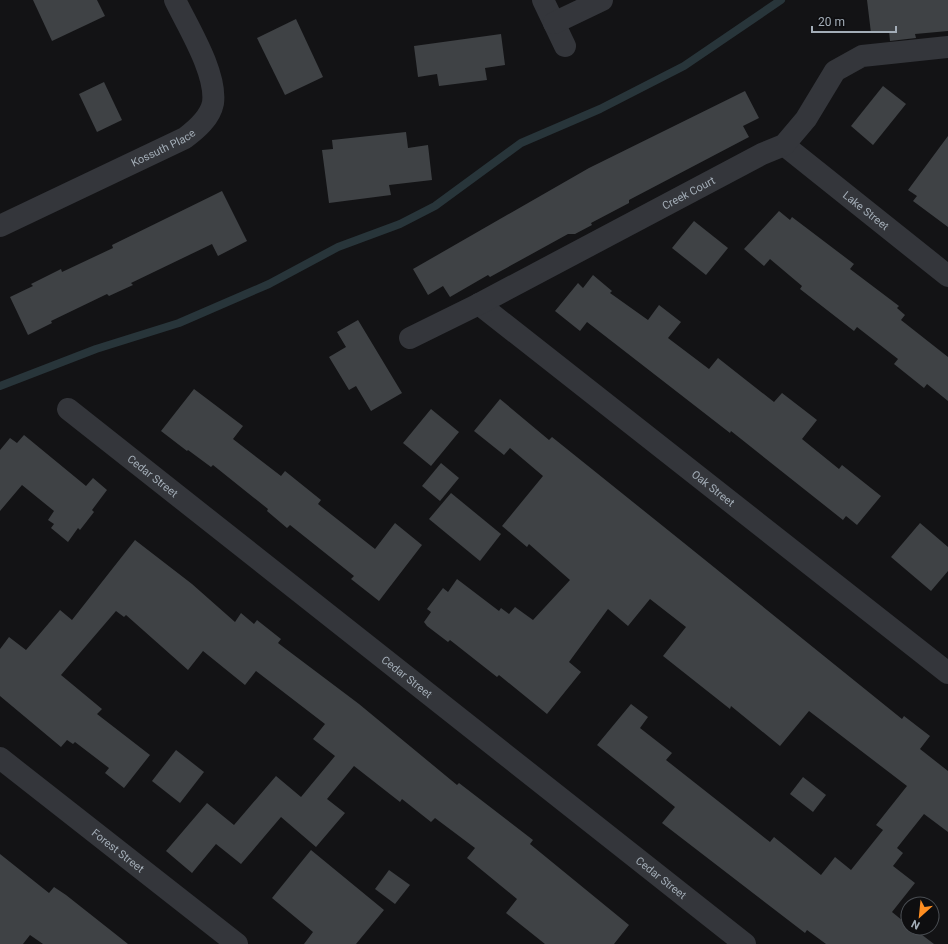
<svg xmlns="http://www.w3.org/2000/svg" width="948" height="944" font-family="Roboto,sans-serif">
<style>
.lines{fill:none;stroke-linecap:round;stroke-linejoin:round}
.stream{stroke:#28353a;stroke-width:8}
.building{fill:#3f4245}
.minor{stroke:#34363b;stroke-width:22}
.labels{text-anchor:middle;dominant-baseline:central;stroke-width:3;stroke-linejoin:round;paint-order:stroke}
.street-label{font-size:11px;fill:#a3adb7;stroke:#0e0e10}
</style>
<rect width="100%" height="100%" fill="#131315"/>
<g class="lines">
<!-- stream -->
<path class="stream" d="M 0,386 L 96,349 L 179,323 L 269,284 L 338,247 L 400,224 L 435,206 L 521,143 L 600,109 L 684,66 L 781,0"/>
</g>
<!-- building -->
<g class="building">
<path d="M 33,0 L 97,0 L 105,16 L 52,41 Z"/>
<path d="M 867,0 L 948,0 L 948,31 L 915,34 L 916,38 L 890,41 L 889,31 L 871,33 Z"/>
<path d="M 296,19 L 323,77 L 285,95 L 257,38 Z"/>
<path d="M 501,34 L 505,65 L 485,68 L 487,80 L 439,86 L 437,74 L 418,77 L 414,46 Z"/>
<path d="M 104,82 L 122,120 L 97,132 L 79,94 Z"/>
<path d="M 883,86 L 906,104 L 873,145 L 851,126 Z"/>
<path d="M 745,91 L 759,118 L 743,126 L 749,137 L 629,200 L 629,203 L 591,223 L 592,225 L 575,234 L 568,234 L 490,277 L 488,275 L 450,297 L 443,286 L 428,295 L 413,269 L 589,168 Z"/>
<path d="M 406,132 L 408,148 L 428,145 L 432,180 L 389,185 L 391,195 L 329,203 L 322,150 L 333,149 L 332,140 Z"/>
<path d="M 948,136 L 948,227 L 913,201 L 917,196 L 908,190 Z"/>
<path d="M 222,191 L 247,241 L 218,256 L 212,244 L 131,283 L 133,285 L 109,296 L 107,294 L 51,321 L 52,323 L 28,335 L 10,297 L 33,286 L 31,284 L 61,269 L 62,272 L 113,248 L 112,245 Z"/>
<path d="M 779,211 L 790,220 L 792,217 L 854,264 L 850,269 L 899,306 L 897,308 L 905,315 L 901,320 L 948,357 L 948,401 L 927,384 L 924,388 L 894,364 L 898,359 L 857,327 L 854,331 L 800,289 L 802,286 L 770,259 L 764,266 L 744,249 Z"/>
<path d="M 694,221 L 728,248 L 706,275 L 672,248 Z"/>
<path d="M 593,275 L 612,291 L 610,293 L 648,320 L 659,305 L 681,322 L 668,338 L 709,369 L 718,358 L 774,402 L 782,393 L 817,420 L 802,439 L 839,469 L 842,465 L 881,496 L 857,525 L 846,516 L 843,520 L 731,431 L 730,433 L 587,322 L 580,331 L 555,311 L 578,283 L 583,288 Z"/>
<path d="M 358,320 L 402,393 L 371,411 L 356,386 L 349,390 L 329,357 L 346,347 L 337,332 Z"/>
<path d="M 194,389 L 243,426 L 233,439 L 281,476 L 285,471 L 321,500 L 318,504 L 375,549 L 395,523 L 422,545 L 379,601 L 351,579 L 354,576 L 290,525 L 287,528 L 267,511 L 268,509 L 213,465 L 211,467 L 188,450 L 187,451 L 161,431 Z"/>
<path d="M 500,399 L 549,440 L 552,437 L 684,543 L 902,719 L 904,716 L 930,736 L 920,749 L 948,771 L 948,832 L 924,814 L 897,848 L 903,853 L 893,866 L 915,883 L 892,912 L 908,925 L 908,928 L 913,928 L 934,944 L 826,944 L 807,930 L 805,933 L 662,823 L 675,807 L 597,745 L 631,704 L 648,717 L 640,728 L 672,753 L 666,760 L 770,842 L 774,837 L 821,875 L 835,857 L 851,870 L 883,830 L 876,825 L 907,786 L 809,711 L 780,746 L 731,706 L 730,709 L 663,656 L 686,627 L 650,599 L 628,626 L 608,609 L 569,662 L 581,672 L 547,714 L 499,675 L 497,677 L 450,640 L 448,642 L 427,626 L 424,622 L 431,612 L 427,609 L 443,588 L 448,592 L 457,579 L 499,611 L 501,608 L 509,614 L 515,607 L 533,620 L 570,580 L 529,544 L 527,547 L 502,526 L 543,476 L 510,448 L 504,455 L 474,431 Z"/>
<path d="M 431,409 L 459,432 L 431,466 L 403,443 Z"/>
<path d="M 24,435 L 86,486 L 93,478 L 107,490 L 92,510 L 94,512 L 80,530 L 78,528 L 68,542 L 51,528 L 54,524 L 48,520 L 54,511 L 22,485 L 0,511 L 0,450 L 10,438 L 17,443 Z"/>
<path d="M 441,463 L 459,478 L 440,501 L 422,486 Z"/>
<path d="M 451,493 L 501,534 L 480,561 L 429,519 Z"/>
<path d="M 920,523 L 948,547 L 948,571 L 931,591 L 891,557 Z"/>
<path d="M 135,540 L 192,584 L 235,622 L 241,613 L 254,624 L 257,620 L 281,639 L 278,643 L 359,704 L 457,785 L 459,783 L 533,840 L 530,844 L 629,925 L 614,944 L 545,944 L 506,913 L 517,899 L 467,858 L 475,848 L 435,818 L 431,822 L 402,799 L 400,802 L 354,766 L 327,799 L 345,813 L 316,847 L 281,817 L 241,864 L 216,844 L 192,873 L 166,851 L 207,803 L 234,825 L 276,776 L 301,797 L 335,756 L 313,739 L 325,724 L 256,671 L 245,685 L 203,651 L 188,670 L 126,615 L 124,617 L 116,611 L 61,675 L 102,709 L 97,714 L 150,755 L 124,788 L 105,773 L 109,768 L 75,742 L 73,744 L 67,740 L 61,747 L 0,696 L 0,649 L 9,637 L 26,650 L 60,610 L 72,620 Z"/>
<path d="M 176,750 L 204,772 L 180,803 L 152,781 Z"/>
<path d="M 803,777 L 826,795 L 813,812 L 790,794 Z"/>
<path d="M 311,850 L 384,910 L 356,944 L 304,944 L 313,932 L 272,898 Z"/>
<path d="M 0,854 L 49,893 L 54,887 L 66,895 L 128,944 L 43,944 L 30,935 L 23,944 L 0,944 Z"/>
<path d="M 389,870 L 410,885 L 395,904 L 375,889 Z"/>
</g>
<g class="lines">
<!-- minor -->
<g class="minor">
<path d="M 543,0 L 565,46"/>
<path d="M 554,23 L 602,0"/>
<path id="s1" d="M 784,145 L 948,276"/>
<path id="s2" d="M 0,226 L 185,138 C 197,129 210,118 213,103 C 217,73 188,27 175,0"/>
<path id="s3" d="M 479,304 L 948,673"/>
<path id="s4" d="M 410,338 L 479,304 L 762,154 L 784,145 L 806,119 L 835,71 L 862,56 L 948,47"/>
<path id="s5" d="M 68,409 L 745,944"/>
<path id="s6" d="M 0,758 L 237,944"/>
</g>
</g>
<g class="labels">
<!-- street labels -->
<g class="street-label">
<text stroke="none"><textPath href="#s2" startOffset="181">Kossuth Place</textPath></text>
<text stroke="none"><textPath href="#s4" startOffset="314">Creek Court</textPath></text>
<text stroke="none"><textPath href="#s1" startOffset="105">Lake Street</textPath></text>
<text stroke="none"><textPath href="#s5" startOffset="108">Cedar Street</textPath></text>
<text stroke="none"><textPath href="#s3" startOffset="298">Oak Street</textPath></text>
<text stroke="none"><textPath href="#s5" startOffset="432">Cedar Street</textPath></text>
<text stroke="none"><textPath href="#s6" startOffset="150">Forest Street</textPath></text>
<text stroke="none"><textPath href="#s5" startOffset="756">Cedar Street</textPath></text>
</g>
</g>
<!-- north arrow -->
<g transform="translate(920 916) rotate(207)"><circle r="19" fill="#0e0e10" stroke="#4a4e53"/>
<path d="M0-3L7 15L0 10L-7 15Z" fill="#ff8e21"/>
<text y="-6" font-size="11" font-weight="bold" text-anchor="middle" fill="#a3adb7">N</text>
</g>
<!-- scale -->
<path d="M812 26v6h84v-6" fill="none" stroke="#a3adb7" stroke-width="2"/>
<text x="818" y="26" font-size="12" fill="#a3adb7" stroke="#0e0e10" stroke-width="3" paint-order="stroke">20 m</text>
</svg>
